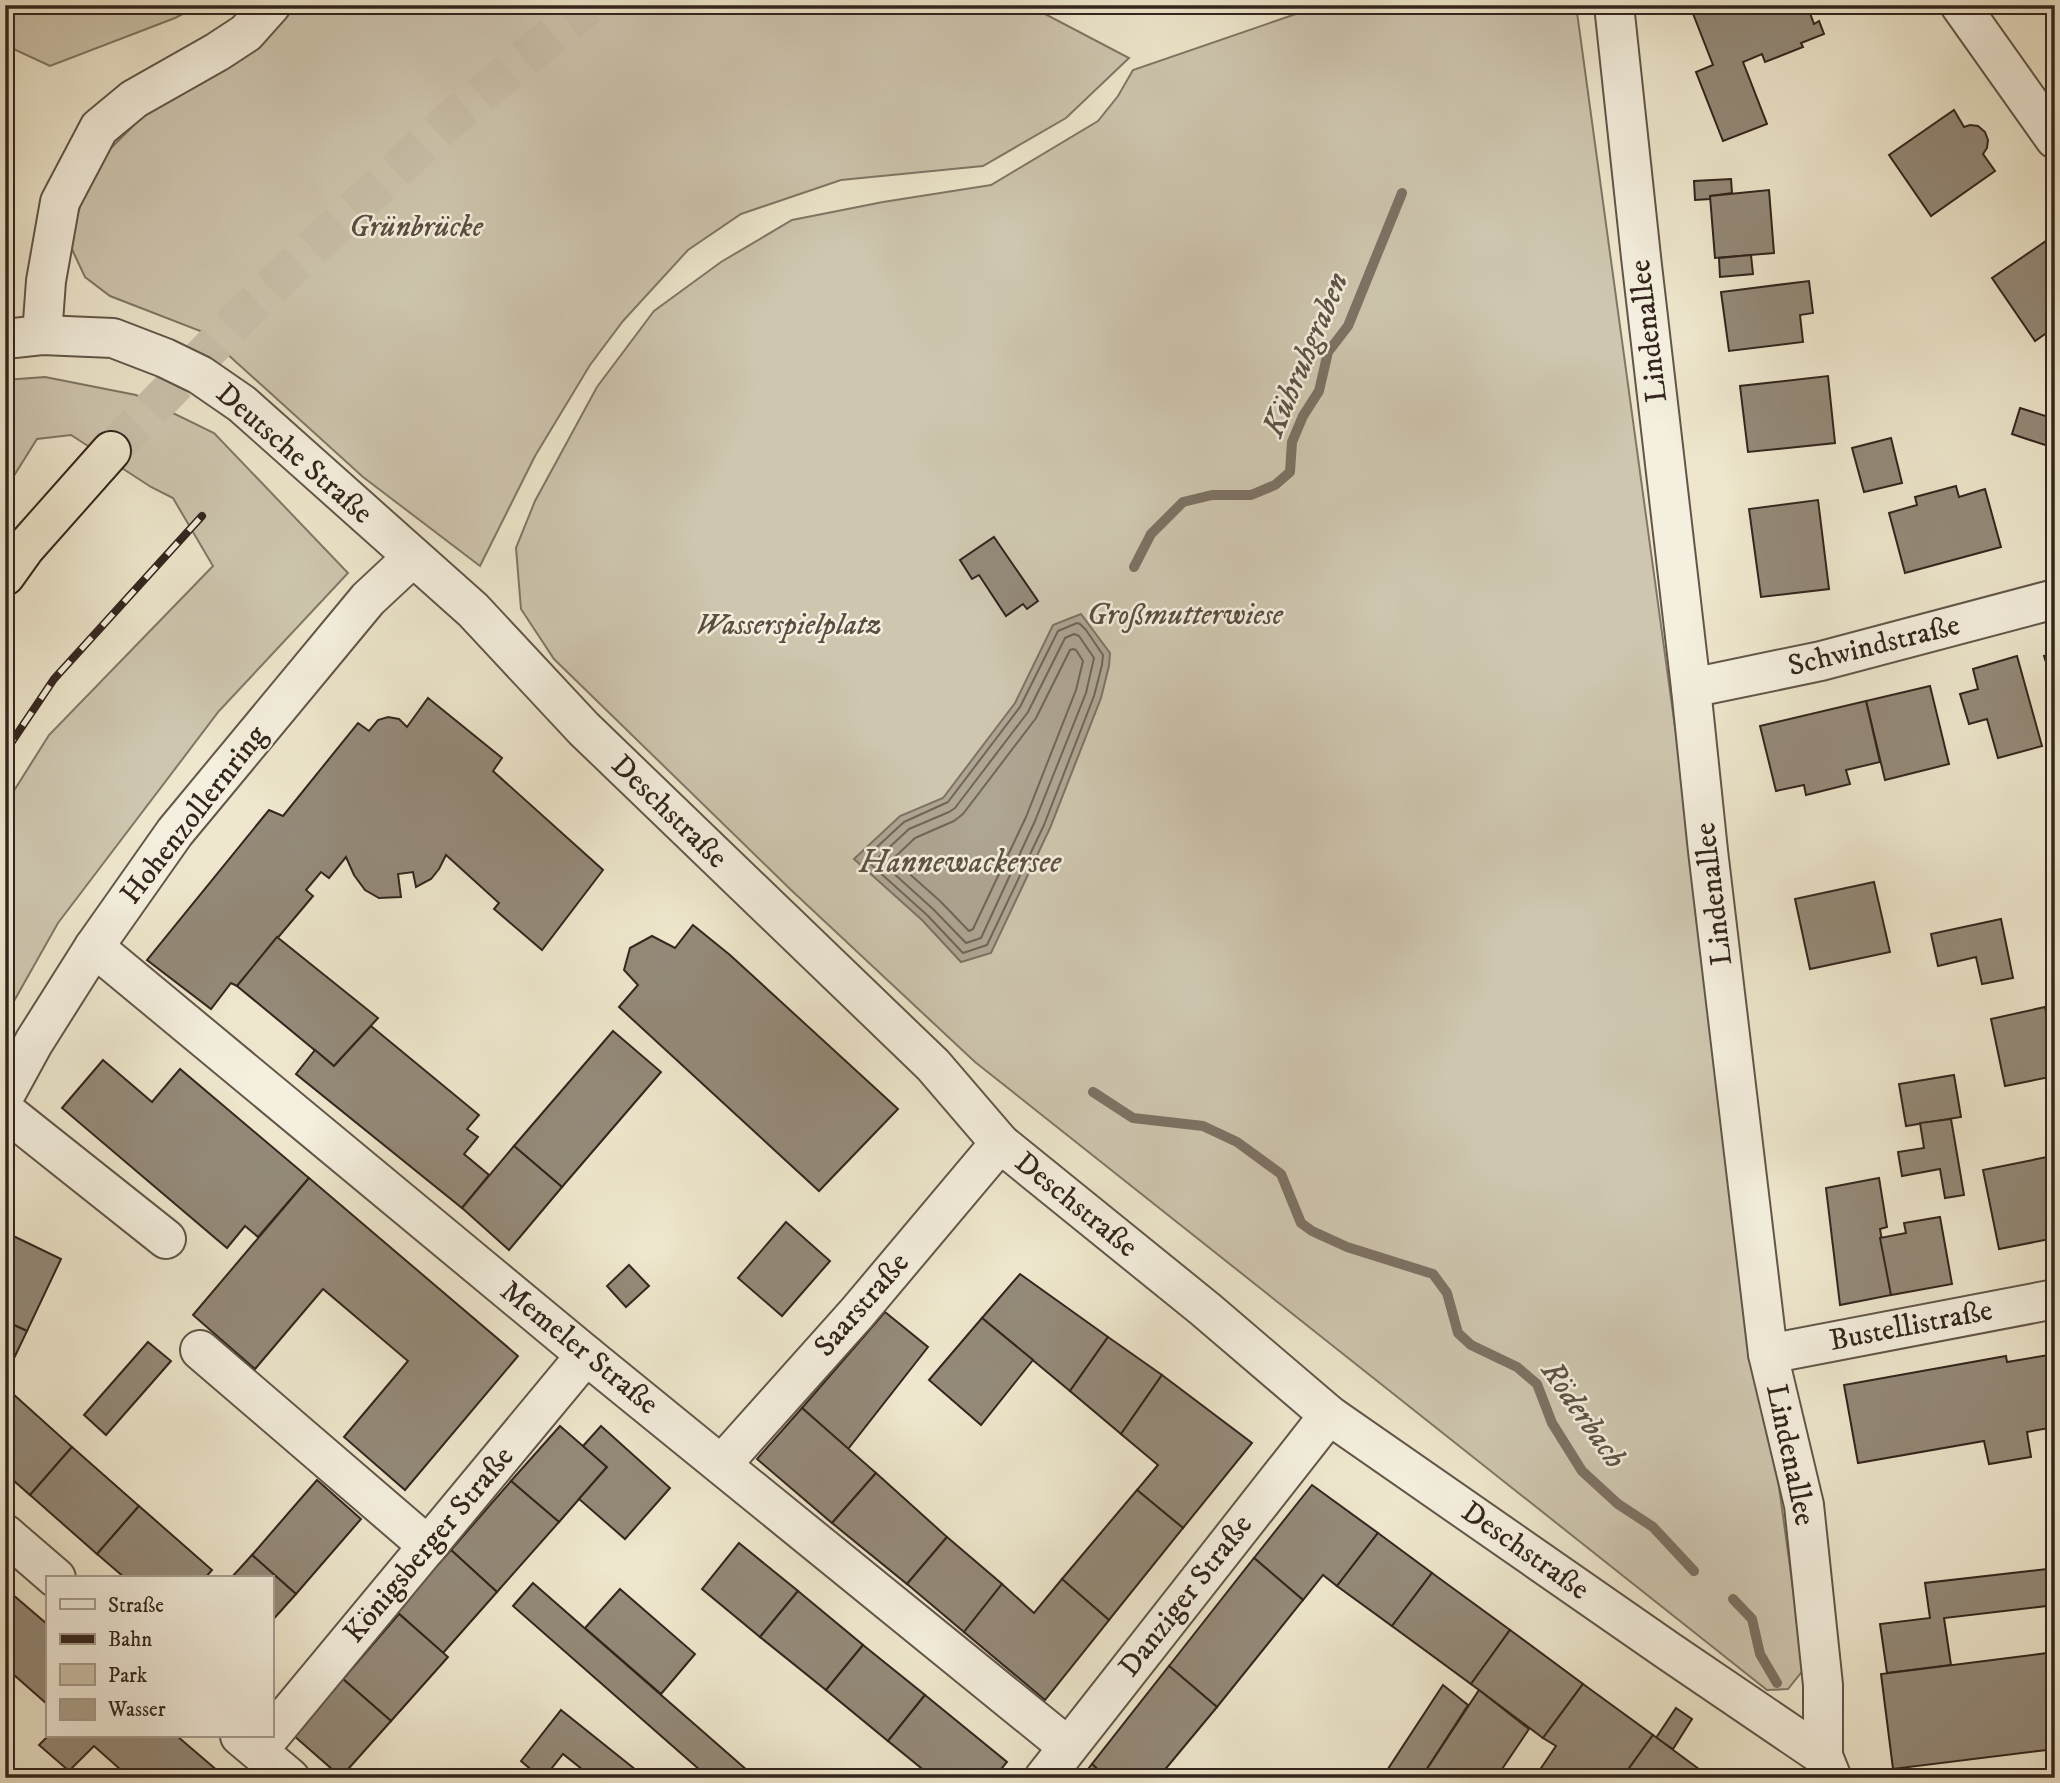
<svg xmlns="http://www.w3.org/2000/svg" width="2060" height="1783" font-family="'IM FELL DW Pica',serif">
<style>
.green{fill:#cec6af;stroke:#807666;stroke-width:2}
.water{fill:#aea592;stroke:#7d7264;stroke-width:2}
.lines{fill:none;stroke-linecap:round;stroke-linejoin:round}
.shore{stroke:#706558;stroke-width:2}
.stream{stroke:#7d7264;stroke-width:10}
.building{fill:#948a79;stroke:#33251e;stroke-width:2}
.highway-tunnel{stroke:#c9c0aa;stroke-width:38;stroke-dasharray:38 19;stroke-linecap:butt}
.minor-casing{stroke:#62564a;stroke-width:42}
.highway-casing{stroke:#33251e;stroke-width:42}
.minor{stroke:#f4efde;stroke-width:38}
.highway{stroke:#eee7cd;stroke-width:38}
.rail-casing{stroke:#33251e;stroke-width:8}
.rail{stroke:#f4efde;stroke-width:5;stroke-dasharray:16;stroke-linecap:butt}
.labels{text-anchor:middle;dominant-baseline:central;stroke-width:5;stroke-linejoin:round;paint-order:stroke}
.park-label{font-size:30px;font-style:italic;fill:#5a4d42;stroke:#f4efde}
.street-label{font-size:30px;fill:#33251e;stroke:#f4efde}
.water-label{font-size:32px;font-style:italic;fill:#5e5247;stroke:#f4efde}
</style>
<rect width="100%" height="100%" fill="#eee7cd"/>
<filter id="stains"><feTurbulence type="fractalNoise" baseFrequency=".00286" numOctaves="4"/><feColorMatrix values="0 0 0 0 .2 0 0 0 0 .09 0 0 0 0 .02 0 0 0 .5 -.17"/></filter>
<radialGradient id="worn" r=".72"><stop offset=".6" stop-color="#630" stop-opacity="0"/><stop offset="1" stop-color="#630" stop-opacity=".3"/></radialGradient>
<!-- green -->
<g class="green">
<path d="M 5,5 L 200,5 L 175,18 L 50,66 L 5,45 Z"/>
<path d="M 297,5 L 1028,5 L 1129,58 L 1066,118 L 983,166 L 841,180 L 741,214 L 688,250 L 623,321 L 590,365 L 535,456 L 480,566 L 363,477 L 203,332 L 110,296 L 85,277 L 69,243 L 92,167 L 149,110 L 257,43 Z"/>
<path d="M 1322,5 L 1576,5 L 1804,1669 L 1788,1689 L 1767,1690 L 975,1062 L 790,889 L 554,659 L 521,609 L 516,548 L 535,501 L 597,387 L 654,311 L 721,262 L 792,220 L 883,202 L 991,185 L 1098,121 L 1118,96 L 1133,70 Z"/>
<path d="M 45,377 L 136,395 L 214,433 L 348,573 L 219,711 L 58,923 L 5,1017 L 5,805 L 49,735 L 213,566 L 173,498 L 151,487 L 71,435 L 37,439 L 5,490 L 5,380 Z"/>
</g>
<!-- water -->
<path class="water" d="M 1081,614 L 1110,653 L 1109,666 L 1101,698 L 1050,828 L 991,953 L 961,962 L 922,920 L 854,859 L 900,816 L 943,798 L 1015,703 L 1053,625 Z"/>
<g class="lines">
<!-- shore -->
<g class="shore">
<path d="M 1077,623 L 1080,624 L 1086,630 L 1103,655 L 1102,665 L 1094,696 L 1044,825 L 987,945 L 963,953 L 927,915 L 867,861 L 866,857 L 904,822 L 948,802 L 1020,707 L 1058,631 Z"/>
<path d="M 1074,634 L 1079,636 L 1094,658 L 1086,693 L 1035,821 L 981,938 L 966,943 L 933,909 L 880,861 L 879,857 L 909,829 L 949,812 L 955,808 L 1028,712 L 1065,638 Z"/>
<path d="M 1073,649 L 1076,650 L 1083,661 L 1076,690 L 1026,817 L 973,929 L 969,931 L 940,901 L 895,861 L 895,857 L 915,838 L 954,821 L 963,814 L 1036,718 L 1070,650 Z"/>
</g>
<!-- stream -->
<g class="stream">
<path d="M 1134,567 L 1151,534 L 1183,502 L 1212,495 L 1251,495 L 1275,485 L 1290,472 L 1292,442 L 1303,416 L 1319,391 L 1328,352 L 1348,326 L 1402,193"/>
<path d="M 1093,1092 L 1133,1118 L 1203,1126 L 1237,1142 L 1281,1174 L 1301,1223 L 1312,1231 L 1347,1247 L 1433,1274 L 1447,1293 L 1458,1333 L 1471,1345 L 1517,1367 L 1537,1384 L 1552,1423 L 1582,1471 L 1618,1504 L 1653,1527 L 1694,1571"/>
<path d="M 1733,1599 L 1752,1619 L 1760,1654 L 1777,1683"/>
</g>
</g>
<!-- building -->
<g class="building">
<path d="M 1707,5 L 1807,5 L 1814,24 L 1819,21 L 1824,34 L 1801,43 L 1803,47 L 1765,62 L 1762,54 L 1743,62 L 1767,124 L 1723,141 L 1696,72 L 1713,65 L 1692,11 Z"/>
<path d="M 1954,110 L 1964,127 L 1970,125 L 1978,126 L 1985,132 L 1988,140 L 1987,148 L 1983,154 L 1995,171 L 1931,216 L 1889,155 Z"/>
<path d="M 1731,179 L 1732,193 L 1710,196 L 1710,199 L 1695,200 L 1694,181 Z"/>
<path d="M 1769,190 L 1774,253 L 1715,258 L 1710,196 Z"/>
<path d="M 2046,241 L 2055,254 L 2055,327 L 2035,341 L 1992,278 Z"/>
<path d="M 1751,255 L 1753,274 L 1720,277 L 1719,258 Z"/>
<path d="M 1809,281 L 1813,313 L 1800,315 L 1803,342 L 1729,351 L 1721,292 Z"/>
<path d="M 1828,376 L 1835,443 L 1748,452 L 1740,386 Z"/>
<path d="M 2020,408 L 2055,419 L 2054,448 L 2012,434 Z"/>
<path d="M 1891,438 L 1902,483 L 1864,492 L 1852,448 Z"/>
<path d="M 1956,486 L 1959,497 L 1985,489 L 2001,547 L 1905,573 L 1889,513 L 1917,505 L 1915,497 Z"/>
<path d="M 1818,500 L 1829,589 L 1761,597 L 1749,509 Z"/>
<path d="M 994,537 L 1038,601 L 1027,609 L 1023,604 L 1006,616 L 979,575 L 972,579 L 960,560 Z"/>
<path d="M 2055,653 L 2055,690 L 2044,656 Z"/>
<path d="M 2017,656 L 2042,746 L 1998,758 L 1987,719 L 1969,724 L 1960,694 L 1978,689 L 1973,669 Z"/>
<path d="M 1930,686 L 1949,764 L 1885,780 L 1866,701 Z"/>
<path d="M 428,698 L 502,758 L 493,771 L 603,870 L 542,950 L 494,909 L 499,903 L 446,855 L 439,869 L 431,879 L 416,887 L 413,872 L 398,874 L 401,897 L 379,898 L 365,890 L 354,875 L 346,857 L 329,878 L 321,872 L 306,890 L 313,896 L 237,986 L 231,983 L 211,1009 L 147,960 L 269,810 L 283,816 L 358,723 L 369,731 L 378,720 L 388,717 L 399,719 L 407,727 Z"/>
<path d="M 1866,701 L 1880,762 L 1846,770 L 1850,784 L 1806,795 L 1804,785 L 1776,791 L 1760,726 Z"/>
<path d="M 1874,882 L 1890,952 L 1810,969 L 1795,899 Z"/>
<path d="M 2001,919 L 2013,978 L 1982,984 L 1976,957 L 1938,966 L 1931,934 Z"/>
<path d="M 693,925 L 730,955 L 898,1109 L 819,1191 L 619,1007 L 638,985 L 624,970 L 630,948 L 652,936 L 675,948 Z"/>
<path d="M 277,937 L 378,1018 L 334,1066 L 237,986 Z"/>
<path d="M 2045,1007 L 2051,1035 L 2055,1034 L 2055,1076 L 2005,1086 L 1991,1019 Z"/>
<path d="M 371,1026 L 479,1115 L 467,1129 L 478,1137 L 464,1154 L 489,1175 L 462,1208 L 296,1074 L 315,1050 L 334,1066 Z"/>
<path d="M 613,1031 L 661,1072 L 562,1187 L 514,1146 Z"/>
<path d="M 103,1060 L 152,1102 L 180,1069 L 309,1178 L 258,1237 L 245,1226 L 227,1248 L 62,1108 Z"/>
<path d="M 1954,1075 L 1961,1117 L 1906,1126 L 1899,1084 Z"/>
<path d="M 1951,1119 L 1964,1195 L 1945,1198 L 1940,1169 L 1902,1176 L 1898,1152 L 1924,1148 L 1920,1123 Z"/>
<path d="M 514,1146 L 562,1187 L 509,1250 L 462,1208 Z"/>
<path d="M 2052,1156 L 2055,1171 L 2055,1238 L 1999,1249 L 1983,1170 Z"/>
<path d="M 309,1178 L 518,1356 L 405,1490 L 344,1437 L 408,1361 L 323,1289 L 255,1369 L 193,1315 Z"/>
<path d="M 1879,1178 L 1887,1227 L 1880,1229 L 1891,1295 L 1840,1305 L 1826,1188 Z"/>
<path d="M 1940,1217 L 1952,1284 L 1891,1295 L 1880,1238 L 1906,1233 L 1904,1223 Z"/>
<path d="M 786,1222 L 830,1261 L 782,1316 L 738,1278 Z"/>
<path d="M 5,1232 L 61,1259 L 27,1331 L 5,1321 Z"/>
<path d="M 629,1265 L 649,1286 L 626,1307 L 607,1286 Z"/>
<path d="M 1020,1274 L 1108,1337 L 1070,1391 L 982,1318 Z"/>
<path d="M 885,1312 L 928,1347 L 848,1449 L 802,1408 Z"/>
<path d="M 982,1318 L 1033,1360 L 981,1425 L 929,1380 Z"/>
<path d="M 5,1321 L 27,1331 L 5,1377 Z"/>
<path d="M 1108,1337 L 1162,1375 L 1121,1434 L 1070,1391 Z"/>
<path d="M 148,1342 L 171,1361 L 106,1435 L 84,1415 Z"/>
<path d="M 2055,1354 L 2055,1427 L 2027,1432 L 2031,1457 L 1989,1464 L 1984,1441 L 1858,1463 L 1844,1385 L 2006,1356 L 2007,1362 Z"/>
<path d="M 1162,1375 L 1252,1443 L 1183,1528 L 1137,1490 L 1158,1465 L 1121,1434 Z"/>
<path d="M 12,1393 L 72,1447 L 30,1495 L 5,1473 L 5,1401 Z"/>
<path d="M 802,1408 L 876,1473 L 832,1523 L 757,1459 Z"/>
<path d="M 560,1426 L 607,1467 L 559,1522 L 511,1481 Z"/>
<path d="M 601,1426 L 670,1488 L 625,1539 L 579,1499 L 607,1467 L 583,1446 Z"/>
<path d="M 72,1447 L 139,1506 L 97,1554 L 30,1495 Z"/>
<path d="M 876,1473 L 947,1537 L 907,1584 L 832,1523 Z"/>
<path d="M 317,1480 L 361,1519 L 296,1594 L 252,1555 Z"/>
<path d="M 511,1481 L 559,1522 L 497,1592 L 451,1550 Z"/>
<path d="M 1312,1485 L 1378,1533 L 1337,1586 L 1323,1575 L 1303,1600 L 1254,1558 Z"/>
<path d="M 1137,1490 L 1183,1528 L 1109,1620 L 1062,1579 Z"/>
<path d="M 139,1506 L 212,1570 L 205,1578 L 125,1578 L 97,1554 Z"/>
<path d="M 1378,1533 L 1432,1573 L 1392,1626 L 1337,1586 Z"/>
<path d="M 947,1537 L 1002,1584 L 964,1632 L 907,1584 Z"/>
<path d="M 739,1543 L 798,1591 L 760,1637 L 702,1589 Z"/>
<path d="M 451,1550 L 497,1592 L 443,1653 L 396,1611 Z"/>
<path d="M 252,1555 L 296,1594 L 271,1622 L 271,1578 L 231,1578 Z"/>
<path d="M 1254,1558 L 1303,1600 L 1217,1707 L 1169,1666 Z"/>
<path d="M 2055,1568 L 2055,1605 L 1944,1618 L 1951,1665 L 1887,1673 L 1880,1624 L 1930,1618 L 1925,1583 Z"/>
<path d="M 1432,1573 L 1510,1630 L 1471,1684 L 1392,1626 Z"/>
<path d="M 1062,1579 L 1109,1620 L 1045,1700 L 964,1632 L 1002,1584 L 1034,1613 Z"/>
<path d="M 533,1583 L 756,1778 L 709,1778 L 513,1606 Z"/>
<path d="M 5,1588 L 47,1624 L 47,1704 L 5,1667 Z"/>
<path d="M 620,1589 L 695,1654 L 661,1694 L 585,1628 Z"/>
<path d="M 798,1591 L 863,1645 L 826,1690 L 760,1637 Z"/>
<path d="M 399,1614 L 448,1657 L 391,1721 L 343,1679 Z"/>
<path d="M 1510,1630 L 1583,1684 L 1543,1738 L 1471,1684 Z"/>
<path d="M 863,1645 L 925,1695 L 888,1741 L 826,1690 Z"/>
<path d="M 2055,1652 L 2055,1749 L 1893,1769 L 1881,1674 Z"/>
<path d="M 1169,1666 L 1217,1707 L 1158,1778 L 1107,1778 L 1092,1764 Z"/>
<path d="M 343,1679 L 391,1721 L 341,1777 L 293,1735 Z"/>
<path d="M 1583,1684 L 1653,1735 L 1622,1778 L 1602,1778 L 1597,1775 L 1595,1778 L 1542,1778 L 1537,1774 L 1556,1746 L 1543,1738 Z"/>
<path d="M 1443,1685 L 1468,1705 L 1421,1778 L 1382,1778 Z"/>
<path d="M 1479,1690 L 1529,1729 L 1496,1778 L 1421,1778 Z"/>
<path d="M 925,1695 L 1007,1762 L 994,1778 L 923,1778 L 917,1773 L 921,1768 L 888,1741 Z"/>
<path d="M 1676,1708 L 1692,1719 L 1673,1749 L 1656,1738 Z"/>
<path d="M 561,1710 L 646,1778 L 593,1778 L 563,1754 L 544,1778 L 541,1778 L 521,1761 Z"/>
<path d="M 1653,1735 L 1711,1778 L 1728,1774 L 1729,1778 L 1622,1778 Z"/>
<path d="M 48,1736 L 177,1736 L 226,1778 L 130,1778 L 94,1746 L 69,1771 L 39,1745 Z"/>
<path d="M 1092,1764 L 1107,1778 L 1081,1778 Z"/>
</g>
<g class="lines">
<!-- highway-tunnel -->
<path class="highway-tunnel" d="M 111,451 L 255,302 L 443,126 L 589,5"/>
<defs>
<g id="minor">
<path d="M 1614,5 L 1641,257 L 1691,688 L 1708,851 L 1768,1354 L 1804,1505 L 1823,1685 L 1823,1756 L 1831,1776"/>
<path d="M 1960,5 L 2055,139"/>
<path d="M 42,335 L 46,281 L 60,202 L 99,128 L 134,99 L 217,52 L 246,33 L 271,5"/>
<path d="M 5,339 L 42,335 L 113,338 L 165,358 L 200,375 L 242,404 L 473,610 L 584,729 L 933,1065 L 1000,1143 L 1205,1309 L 1329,1415 L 1667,1650 L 1823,1756"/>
<path d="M 1691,688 L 1821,661 L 2055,599"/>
<path d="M 94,947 L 586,1355 L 1067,1746"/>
<path d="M 5,1095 L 34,1042 L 94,947 L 175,832 L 368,599 L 413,557"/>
<path d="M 5,1111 L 166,1239"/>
<path d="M 200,1350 L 428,1546"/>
<path d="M 1768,1354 L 2055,1299"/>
<path d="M 722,1464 L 857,1313 L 1000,1143"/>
<path d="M 5,1534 L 56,1578"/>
<path d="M 271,1735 L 586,1355"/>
<path d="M 240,1736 L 290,1778"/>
<path d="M 1044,1778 L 1329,1415"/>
</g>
<path id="highway" d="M 5,576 L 25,548 L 111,451"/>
</defs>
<!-- minor casing -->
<use href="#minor" class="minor-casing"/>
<!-- highway casing -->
<use href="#highway" class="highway-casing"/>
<!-- minor -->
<use href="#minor" class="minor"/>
<!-- highway -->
<use href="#highway" class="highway"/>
<defs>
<path id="rail" d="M 5,752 L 54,679 L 202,516"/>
</defs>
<!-- rail casing -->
<use href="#rail" class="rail-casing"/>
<!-- rail -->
<use href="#rail" class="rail"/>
</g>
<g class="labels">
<!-- park labels -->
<g class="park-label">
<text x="416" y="227">Grünbrücke</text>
<text x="1185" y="615">Großmutterwiese</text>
<text x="789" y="625">Wasserspielplatz</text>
</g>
<!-- street labels -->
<g class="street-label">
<text transform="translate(1649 331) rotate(-97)">Lindenallee</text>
<text transform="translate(294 454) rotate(41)">Deutsche Straße</text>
<text transform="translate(1874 646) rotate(-14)">Schwindstraße</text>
<text transform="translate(669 812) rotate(44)">Deschstraße</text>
<text transform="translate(194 815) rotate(-52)">Hohenzollernring</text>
<text transform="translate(1714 894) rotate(-97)">Lindenallee</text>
<text transform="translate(1076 1205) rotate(39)">Deschstraße</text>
<text transform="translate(862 1305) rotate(-49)">Saarstraße</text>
<text transform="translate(1911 1326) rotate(-11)">Bustellistraße</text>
<text transform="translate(579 1348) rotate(39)">Memeler Straße</text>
<text transform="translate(1790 1455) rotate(78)">Lindenallee</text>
<text transform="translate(429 1545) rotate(-50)">Königsberger Straße</text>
<text transform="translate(1525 1551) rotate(35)">Deschstraße</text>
<text transform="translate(1186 1596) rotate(-52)">Danziger Straße</text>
</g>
<!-- water labels -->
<g class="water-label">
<text transform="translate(1306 355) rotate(-67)">Kühruhgraben</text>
<text x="960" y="863">Hannewackersee</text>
<text transform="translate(1583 1415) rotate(55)">Röderbach</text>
</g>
</g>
<!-- margin -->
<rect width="2060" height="1783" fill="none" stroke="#eee7cd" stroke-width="28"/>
<rect x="7" y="7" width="2046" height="1769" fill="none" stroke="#33251e" stroke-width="3.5"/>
<rect x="14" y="14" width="2032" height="1755" fill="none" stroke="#33251e" stroke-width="2"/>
<!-- legend -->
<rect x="46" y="1576" width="228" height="161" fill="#f4efde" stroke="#a79e91" stroke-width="2"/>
<rect x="60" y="1599" width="35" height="10" fill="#f4efde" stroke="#a79e91" stroke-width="2"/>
<text x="108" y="1612" font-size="21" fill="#33251e">Straße</text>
<rect x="60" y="1634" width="35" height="10" fill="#33251e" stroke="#a79e91" stroke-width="2"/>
<text x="108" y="1646" font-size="21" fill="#33251e">Bahn</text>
<rect x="60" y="1664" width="35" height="21" fill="#cec6af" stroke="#a79e91" stroke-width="2"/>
<text x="108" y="1682" font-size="21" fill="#33251e">Park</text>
<rect x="60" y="1699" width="35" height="21" fill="#aea592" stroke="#a79e91" stroke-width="2"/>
<text x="108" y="1716" font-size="21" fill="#33251e">Wasser</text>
<rect width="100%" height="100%" filter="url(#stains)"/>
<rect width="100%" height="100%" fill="url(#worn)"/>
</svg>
